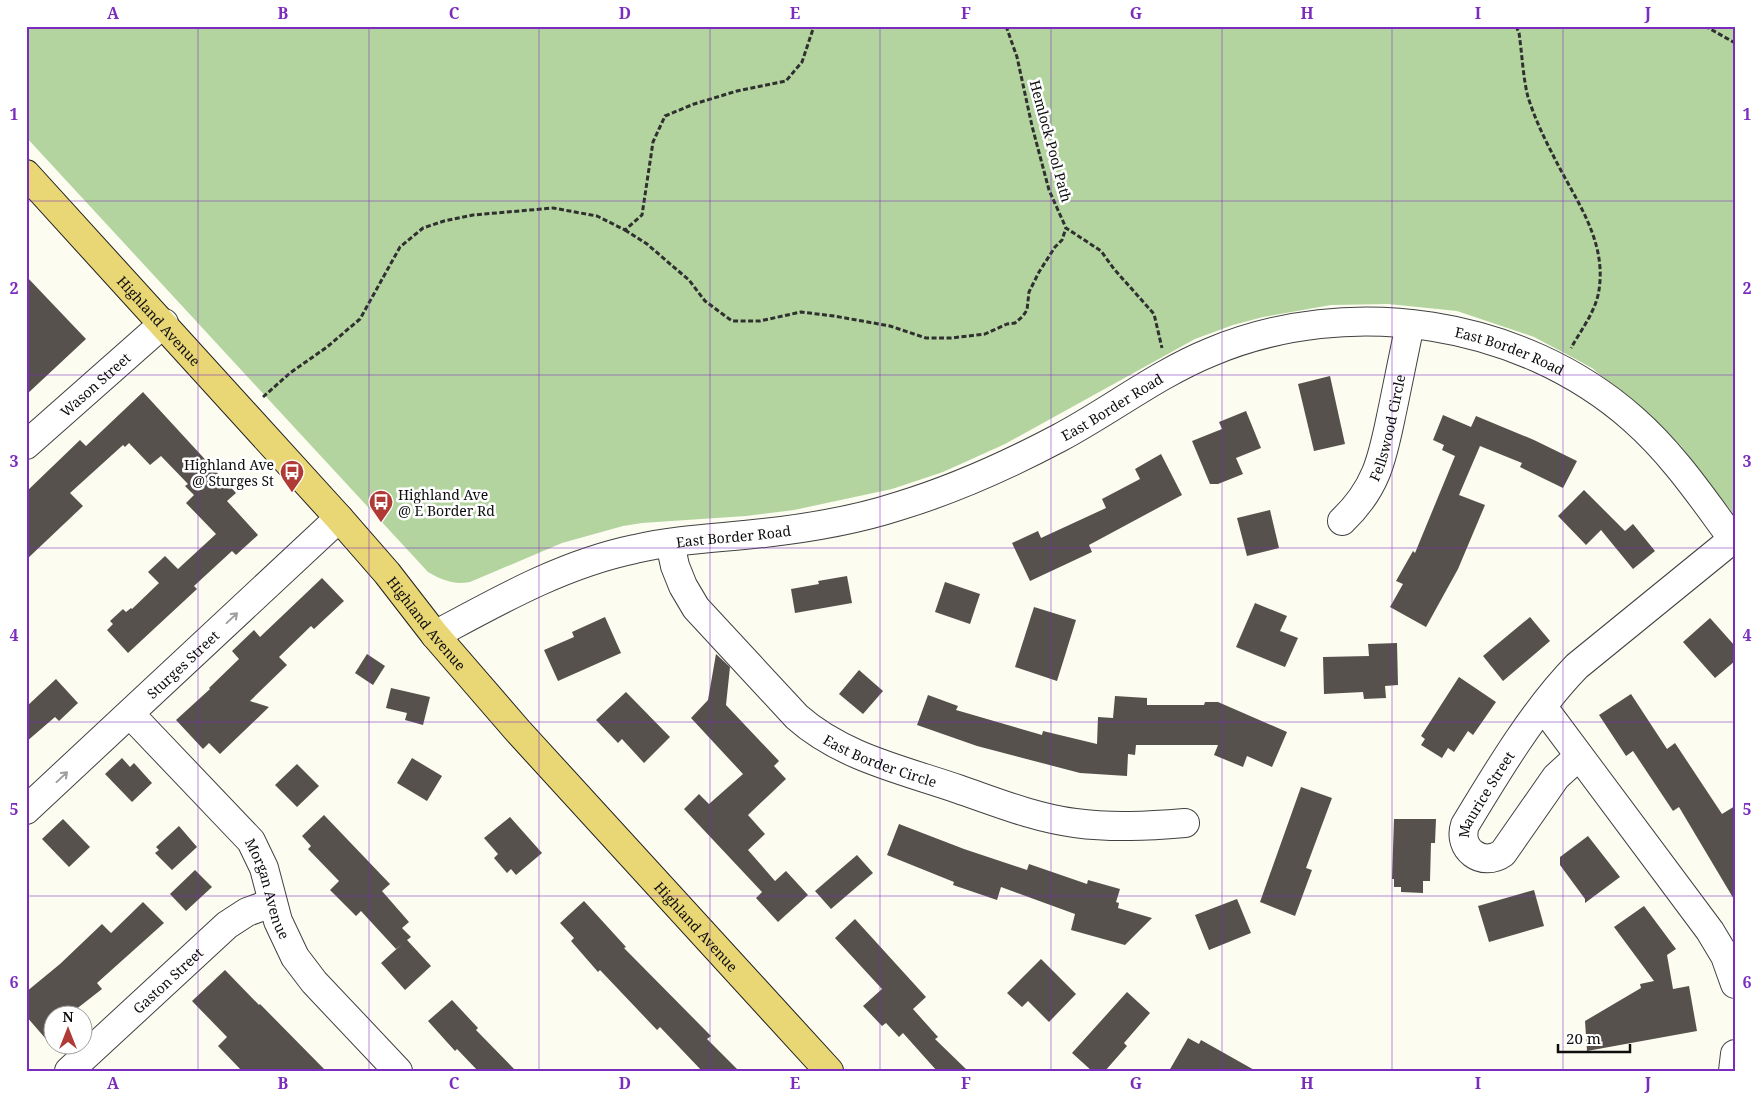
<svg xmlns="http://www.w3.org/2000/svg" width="1761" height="1097" font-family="'Noto Serif',serif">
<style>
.forest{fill:#b3d49f}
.building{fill:#56514c}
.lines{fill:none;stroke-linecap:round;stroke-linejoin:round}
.minor-casing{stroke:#414141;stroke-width:30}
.major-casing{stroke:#1f1f1f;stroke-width:30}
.path{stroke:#303030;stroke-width:3;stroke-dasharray:5 2.5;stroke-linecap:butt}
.minor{stroke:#fff;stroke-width:28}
.major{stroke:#e9d675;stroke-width:28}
.oneway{stroke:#9f9f9f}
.grid{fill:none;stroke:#7b2cbf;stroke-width:1;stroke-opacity:0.55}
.labels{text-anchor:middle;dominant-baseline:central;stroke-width:5;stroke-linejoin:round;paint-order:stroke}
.street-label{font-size:14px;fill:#0e0e0e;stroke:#fff}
.poi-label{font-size:14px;fill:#0e0e0e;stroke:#fff;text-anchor:end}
.neatline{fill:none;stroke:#7b2cbf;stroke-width:2}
.grid-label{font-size:16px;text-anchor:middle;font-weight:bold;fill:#7b2cbf}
</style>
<rect width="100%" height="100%" fill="#fdfcf1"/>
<!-- forest -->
<path class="forest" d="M 26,26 L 1735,26 L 1735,516 L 1681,446 L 1656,421 L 1592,368 L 1568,355 L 1534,337 L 1457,311 L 1388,304 L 1331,305 L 1263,317 L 1233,325 L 1195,339 L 1005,444 L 943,472 L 892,489 L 794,510 L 746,516 L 642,523 L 623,526 L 562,543 L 470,582 C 453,585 442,580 428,572 L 26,137 Z"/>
<!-- building -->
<g class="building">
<path d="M 26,276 L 86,339 L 26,395 Z"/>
<path d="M 1330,376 L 1345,444 L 1314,451 L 1298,384 Z"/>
<path d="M 143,392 L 236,493 L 227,501 L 258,535 L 236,555 L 232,551 L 194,586 L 197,589 L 128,653 L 107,630 L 113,624 L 110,621 L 123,609 L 126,612 L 131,608 L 132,609 L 159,583 L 148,572 L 165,556 L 178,569 L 216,534 L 186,503 L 194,495 L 185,486 L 188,484 L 161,456 L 150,465 L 129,443 L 125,447 L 123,445 L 70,493 L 83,506 L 26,560 L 26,492 L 80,440 L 86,446 Z"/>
<path d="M 1246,411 L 1261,448 L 1236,458 L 1243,474 L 1218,484 L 1210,484 L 1192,441 L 1222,429 L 1219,422 Z"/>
<path d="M 1443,415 L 1471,427 L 1476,416 L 1534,440 L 1577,461 L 1563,488 L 1520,467 L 1522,463 L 1480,446 L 1459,495 L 1485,505 L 1458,569 L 1426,627 L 1390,607 L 1403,584 L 1396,581 L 1413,551 L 1415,553 L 1455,456 L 1442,450 L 1444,445 L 1433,440 Z"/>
<path d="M 1161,454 L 1182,495 L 1089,545 L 1092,552 L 1030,581 L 1012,543 L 1038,531 L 1041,538 L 1106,508 L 1102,499 L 1140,479 L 1135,469 Z"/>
<path d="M 1584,490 L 1625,531 L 1633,524 L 1655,551 L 1633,569 L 1601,530 L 1586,545 L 1558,516 Z"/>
<path d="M 1270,510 L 1279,548 L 1247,556 L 1237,518 Z"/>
<path d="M 847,576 L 852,603 L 795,613 L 791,589 L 819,584 L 818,581 Z"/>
<path d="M 322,578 L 344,601 L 314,629 L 311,626 L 279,657 L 287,665 L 250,701 L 269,707 L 220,754 L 209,743 L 203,749 L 176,720 L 210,689 L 209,688 L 239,659 L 232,651 L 254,630 L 260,637 Z"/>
<path d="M 945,582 L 980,594 L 970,624 L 935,612 Z"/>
<path d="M 1255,603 L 1287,616 L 1280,631 L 1298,638 L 1285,667 L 1236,647 Z"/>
<path d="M 1034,607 L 1076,620 L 1057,681 L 1015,667 Z"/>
<path d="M 605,617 L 621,653 L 558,681 L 544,650 L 574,637 L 572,632 Z"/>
<path d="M 1530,617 L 1550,641 L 1503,681 L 1483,656 Z"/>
<path d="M 1710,618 L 1735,646 L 1735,661 L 1715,678 L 1683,642 Z"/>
<path d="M 1397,643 L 1398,685 L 1385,686 L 1386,698 L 1364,699 L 1363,692 L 1324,694 L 1323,657 L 1369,656 L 1368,644 Z"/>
<path d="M 367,654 L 385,666 L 373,685 L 355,673 Z"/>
<path d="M 716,654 L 730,667 L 726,705 L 779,761 L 774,766 L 786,779 L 748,815 L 765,834 L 748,850 L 775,881 L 786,871 L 808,895 L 778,922 L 756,898 L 762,892 L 684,809 L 699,794 L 709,804 L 743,774 L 691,718 L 708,700 Z"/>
<path d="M 859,670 L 883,691 L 863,714 L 839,694 Z"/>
<path d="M 1459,677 L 1496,702 L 1473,735 L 1468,731 L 1454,752 L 1448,748 L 1442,758 L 1421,745 L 1425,739 L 1421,736 Z"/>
<path d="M 56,679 L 78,703 L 59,721 L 55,717 L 26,742 L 26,707 Z"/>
<path d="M 391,688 L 430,697 L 423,725 L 405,720 L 407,713 L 386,708 Z"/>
<path d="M 626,692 L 670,737 L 644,763 L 622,739 L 618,743 L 596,720 Z"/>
<path d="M 1631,694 L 1667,749 L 1675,743 L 1722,814 L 1735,806 L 1735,901 L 1679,807 L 1673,811 L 1633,751 L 1626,756 L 1599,715 Z"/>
<path d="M 928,695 L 958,706 L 956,710 L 1042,735 L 1043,731 L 1097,744 L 1098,717 L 1113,718 L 1115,696 L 1147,698 L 1147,705 L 1204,705 L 1205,702 L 1218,702 L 1287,732 L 1272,767 L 1247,756 L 1243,767 L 1214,755 L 1218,745 L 1136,745 L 1135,755 L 1128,754 L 1127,776 L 1080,773 L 977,746 L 917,725 Z"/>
<path d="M 122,758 L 130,767 L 134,763 L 152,783 L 132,802 L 105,774 Z"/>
<path d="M 412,758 L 442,776 L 427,801 L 397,783 Z"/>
<path d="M 297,764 L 319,786 L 297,807 L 275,785 Z"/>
<path d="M 1301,787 L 1332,798 L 1306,868 L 1312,870 L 1295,916 L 1260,902 Z"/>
<path d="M 324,815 L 390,884 L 382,891 L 409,922 L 402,928 L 411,937 L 407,940 L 431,966 L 405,990 L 381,963 L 402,944 L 396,949 L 361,911 L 356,916 L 330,890 L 339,881 L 308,849 L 311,846 L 302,836 Z"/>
<path d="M 510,817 L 542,853 L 516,875 L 511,869 L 507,873 L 494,858 L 498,854 L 484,838 Z"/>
<path d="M 63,819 L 90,847 L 69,867 L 42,839 Z"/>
<path d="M 1394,819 L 1436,819 L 1435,843 L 1431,843 L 1430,881 L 1423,881 L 1423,893 L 1401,892 L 1401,887 L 1394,887 L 1394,879 L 1392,879 Z"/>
<path d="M 899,824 L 964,849 L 1027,870 L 1029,864 L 1087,884 L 1088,880 L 1120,889 L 1116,902 L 1119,903 L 1118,908 L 1152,918 L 1125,945 L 1071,930 L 1075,914 L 1001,887 L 997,900 L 953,885 L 954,882 L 887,855 Z"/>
<path d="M 179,826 L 197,847 L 172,870 L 155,853 L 159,850 L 156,847 Z"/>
<path d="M 1588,836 L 1620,877 L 1585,903 L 1585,899 L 1560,865 L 1560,857 Z"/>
<path d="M 857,855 L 873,873 L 831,909 L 815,891 Z"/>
<path d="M 195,870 L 212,887 L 186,911 L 170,894 Z"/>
<path d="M 1534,890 L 1544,926 L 1489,942 L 1478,906 Z"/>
<path d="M 1237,899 L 1251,933 L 1209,950 L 1195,915 Z"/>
<path d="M 584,901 L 626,947 L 624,948 L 711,1036 L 707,1039 L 739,1071 L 702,1071 L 660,1027 L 657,1030 L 600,970 L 598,972 L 571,941 L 574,938 L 560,923 Z"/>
<path d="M 143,902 L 164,923 L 97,983 L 102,989 L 70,1014 L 52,1014 L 52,1046 L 26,1016 L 26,992 L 60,964 L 102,924 L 111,933 Z"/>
<path d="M 1644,906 L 1676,949 L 1667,955 L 1673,989 L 1689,986 L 1697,1031 L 1587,1051 L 1585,1021 L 1641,988 L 1640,984 L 1654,981 L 1614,927 Z"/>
<path d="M 855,919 L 926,997 L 913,1009 L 938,1037 L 935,1039 L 968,1071 L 937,1071 L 903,1033 L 899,1037 L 886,1023 L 882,1026 L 863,1006 L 882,989 L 835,938 Z"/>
<path d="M 1041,959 L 1076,994 L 1049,1022 L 1028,1001 L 1022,1007 L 1007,993 Z"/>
<path d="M 225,970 L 259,1005 L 260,1004 L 326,1071 L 242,1071 L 218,1046 L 227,1037 L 192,1001 Z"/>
<path d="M 1127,992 L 1150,1013 L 1124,1043 L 1127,1046 L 1105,1071 L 1092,1071 L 1072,1053 Z"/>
<path d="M 452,1000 L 478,1028 L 476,1030 L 516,1071 L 478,1071 L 457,1049 L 455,1051 L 428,1021 Z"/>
<path d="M 1188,1038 L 1199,1044 L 1201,1040 L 1256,1071 L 1169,1071 Z"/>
</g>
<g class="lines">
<defs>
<g id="minor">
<path id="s1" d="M 26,445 L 164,323"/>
<path id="s2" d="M 1342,521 C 1379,486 1383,454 1393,407 C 1399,379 1404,352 1410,324"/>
<path id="s3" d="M 670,543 L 675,566 L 683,586 L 696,608 L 797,717 C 842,757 903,770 958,789 C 996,802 1035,818 1075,823 C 1112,828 1148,826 1185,823"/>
<path id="s4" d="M 435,635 C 500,600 563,564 635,549 C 677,539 721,538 764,533 C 809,528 856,520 899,506 C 955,489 1008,465 1059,438 C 1110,411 1157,374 1211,352 C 1349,294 1521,320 1633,419 C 1674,455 1703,499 1735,542"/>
<path d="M 1543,707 L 1710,931 L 1725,956 L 1735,984"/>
<path id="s5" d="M 130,714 L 251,841 L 264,868 L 278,921 L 295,957 L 314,982 L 398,1071"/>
<path id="s6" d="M 1579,756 L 1556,777 L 1503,853 C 1482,868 1457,849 1465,825 C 1497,772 1534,710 1577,666 L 1733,539"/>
<path id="s7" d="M 26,810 L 339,518"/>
<path id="s8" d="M 69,1071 L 227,925 L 247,912 L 272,903"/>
<path d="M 1733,1071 L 1735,1054"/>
</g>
<g id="major">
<path id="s9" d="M 26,174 L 339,518 L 387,573 L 435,635 L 518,731 L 829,1071"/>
</g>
</defs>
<!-- minor casing -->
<use href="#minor" class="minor-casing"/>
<!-- major casing -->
<use href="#major" class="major-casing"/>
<!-- path -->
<g class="path">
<path d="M 1006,26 L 1017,57 L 1032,126 L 1049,190 L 1066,228 L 1101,251 L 1114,269 L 1154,314 L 1162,348"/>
<path d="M 1516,26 L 1519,33 C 1522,53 1523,78 1528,97 C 1534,116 1543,136 1552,153 C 1573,197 1607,238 1599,290 C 1596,311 1581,330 1571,348"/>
<path d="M 1705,26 L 1735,43"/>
<path d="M 625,230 L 647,244 L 669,263 L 689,280 L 705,301 L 732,321 L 760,321 L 801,312 L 834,316 L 890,326 L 926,338 L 951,338 L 985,334 L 1007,324 L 1015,323 L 1023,316 L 1027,310 L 1029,292 L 1039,272 L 1055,247 L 1062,240 L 1066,228"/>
<path d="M 263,397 L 290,373 L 327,347 L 360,319 L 400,247 L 423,228 L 444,221 L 473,215 L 553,208 L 597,216 L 625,230 L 642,215 L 653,142 L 665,116 L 694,104 L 737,91 L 786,81 L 802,62 L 814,26"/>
</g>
<!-- minor -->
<use href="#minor" class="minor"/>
<!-- major -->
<use href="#major" class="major"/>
</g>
<!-- one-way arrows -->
<defs><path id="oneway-shaft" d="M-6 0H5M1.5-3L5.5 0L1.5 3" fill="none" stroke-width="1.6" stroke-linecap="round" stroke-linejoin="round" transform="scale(1.25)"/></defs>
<g class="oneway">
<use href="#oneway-shaft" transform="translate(232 618) rotate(-43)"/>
<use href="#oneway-shaft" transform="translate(62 777) rotate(-43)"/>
</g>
<!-- grid -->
<path class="grid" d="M 198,26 L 198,1071M 369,26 L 369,1071M 539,26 L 539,1071M 710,26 L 710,1071M 880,26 L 880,1071M 1051,26 L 1051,1071M 1222,26 L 1222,1071M 1392,26 L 1392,1071M 1563,26 L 1563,1071M 26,201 L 1735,201M 26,375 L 1735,375M 26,548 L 1735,548M 26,722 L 1735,722M 26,896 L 1735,896"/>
<!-- icons -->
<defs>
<symbol id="bus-pin" viewBox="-11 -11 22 30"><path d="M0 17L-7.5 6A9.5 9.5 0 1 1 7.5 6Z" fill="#af3a36" stroke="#fff"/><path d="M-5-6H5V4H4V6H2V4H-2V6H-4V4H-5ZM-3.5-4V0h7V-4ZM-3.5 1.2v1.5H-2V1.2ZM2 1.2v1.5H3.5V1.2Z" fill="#fff"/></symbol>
</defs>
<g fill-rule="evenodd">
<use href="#bus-pin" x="278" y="458" width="28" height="38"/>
<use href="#bus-pin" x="367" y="488" width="28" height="38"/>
</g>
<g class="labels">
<!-- street labels -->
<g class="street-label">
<text transform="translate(1051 141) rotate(75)">Hemlock Pool Path</text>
<text stroke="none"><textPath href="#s9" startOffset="198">Highland Avenue</textPath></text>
<text stroke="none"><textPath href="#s4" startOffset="1142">East Border Road</textPath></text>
<text stroke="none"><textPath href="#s1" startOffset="92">Wason Street</textPath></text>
<text stroke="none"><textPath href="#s4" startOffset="722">East Border Road</textPath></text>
<text stroke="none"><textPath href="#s2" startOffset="106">Fellswood Circle</textPath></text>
<text stroke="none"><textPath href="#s4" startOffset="318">East Border Road</textPath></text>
<text stroke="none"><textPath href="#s9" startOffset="602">Highland Avenue</textPath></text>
<text stroke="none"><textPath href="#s7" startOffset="214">Sturges Street</textPath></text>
<text stroke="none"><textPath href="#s3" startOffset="314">East Border Circle</textPath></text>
<text stroke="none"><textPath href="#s6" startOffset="224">Maurice Street</textPath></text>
<text stroke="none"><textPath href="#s5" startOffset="226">Morgan Avenue</textPath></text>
<text stroke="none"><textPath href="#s9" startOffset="1008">Highland Avenue</textPath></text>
<text stroke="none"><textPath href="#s8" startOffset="134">Gaston Street</textPath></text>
</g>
<!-- poi labels -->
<g class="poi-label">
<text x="274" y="464">Highland Ave<tspan x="274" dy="16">@ Sturges St</tspan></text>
<text x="398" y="494" text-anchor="start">Highland Ave<tspan x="398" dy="16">@ E Border Rd</tspan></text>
</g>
</g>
<!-- border -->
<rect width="1761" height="1097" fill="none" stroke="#ffffff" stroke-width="55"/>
<!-- north arrow -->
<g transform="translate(68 1030)"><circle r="24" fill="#ffffff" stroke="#9f9f9f"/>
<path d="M0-4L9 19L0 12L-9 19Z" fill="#af3a36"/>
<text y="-8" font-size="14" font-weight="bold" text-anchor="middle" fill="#0e0e0e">N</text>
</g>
<!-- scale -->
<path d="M1558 1044v8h72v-8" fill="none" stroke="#0e0e0e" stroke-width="2.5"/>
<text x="1566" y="1044" font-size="15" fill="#0e0e0e" stroke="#ffffff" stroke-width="4" paint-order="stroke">20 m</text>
<rect x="28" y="28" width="1706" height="1042" class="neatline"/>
<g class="grid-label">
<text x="113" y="19">A</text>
<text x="283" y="19">B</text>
<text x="454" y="19">C</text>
<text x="625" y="19">D</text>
<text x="795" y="19">E</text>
<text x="966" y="19">F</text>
<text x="1136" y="19">G</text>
<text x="1307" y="19">H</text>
<text x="1478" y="19">I</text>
<text x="1648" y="19">J</text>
<text x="14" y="120">1</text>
<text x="1747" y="120">1</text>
<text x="14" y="294">2</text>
<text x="1747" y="294">2</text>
<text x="14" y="467">3</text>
<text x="1747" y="467">3</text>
<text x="14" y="641">4</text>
<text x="1747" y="641">4</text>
<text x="14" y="815">5</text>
<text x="1747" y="815">5</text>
<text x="14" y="988">6</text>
<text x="1747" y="988">6</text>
<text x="113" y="1089">A</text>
<text x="283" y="1089">B</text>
<text x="454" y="1089">C</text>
<text x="625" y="1089">D</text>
<text x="795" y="1089">E</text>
<text x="966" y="1089">F</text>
<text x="1136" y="1089">G</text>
<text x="1307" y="1089">H</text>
<text x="1478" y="1089">I</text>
<text x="1648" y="1089">J</text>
</g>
</svg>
